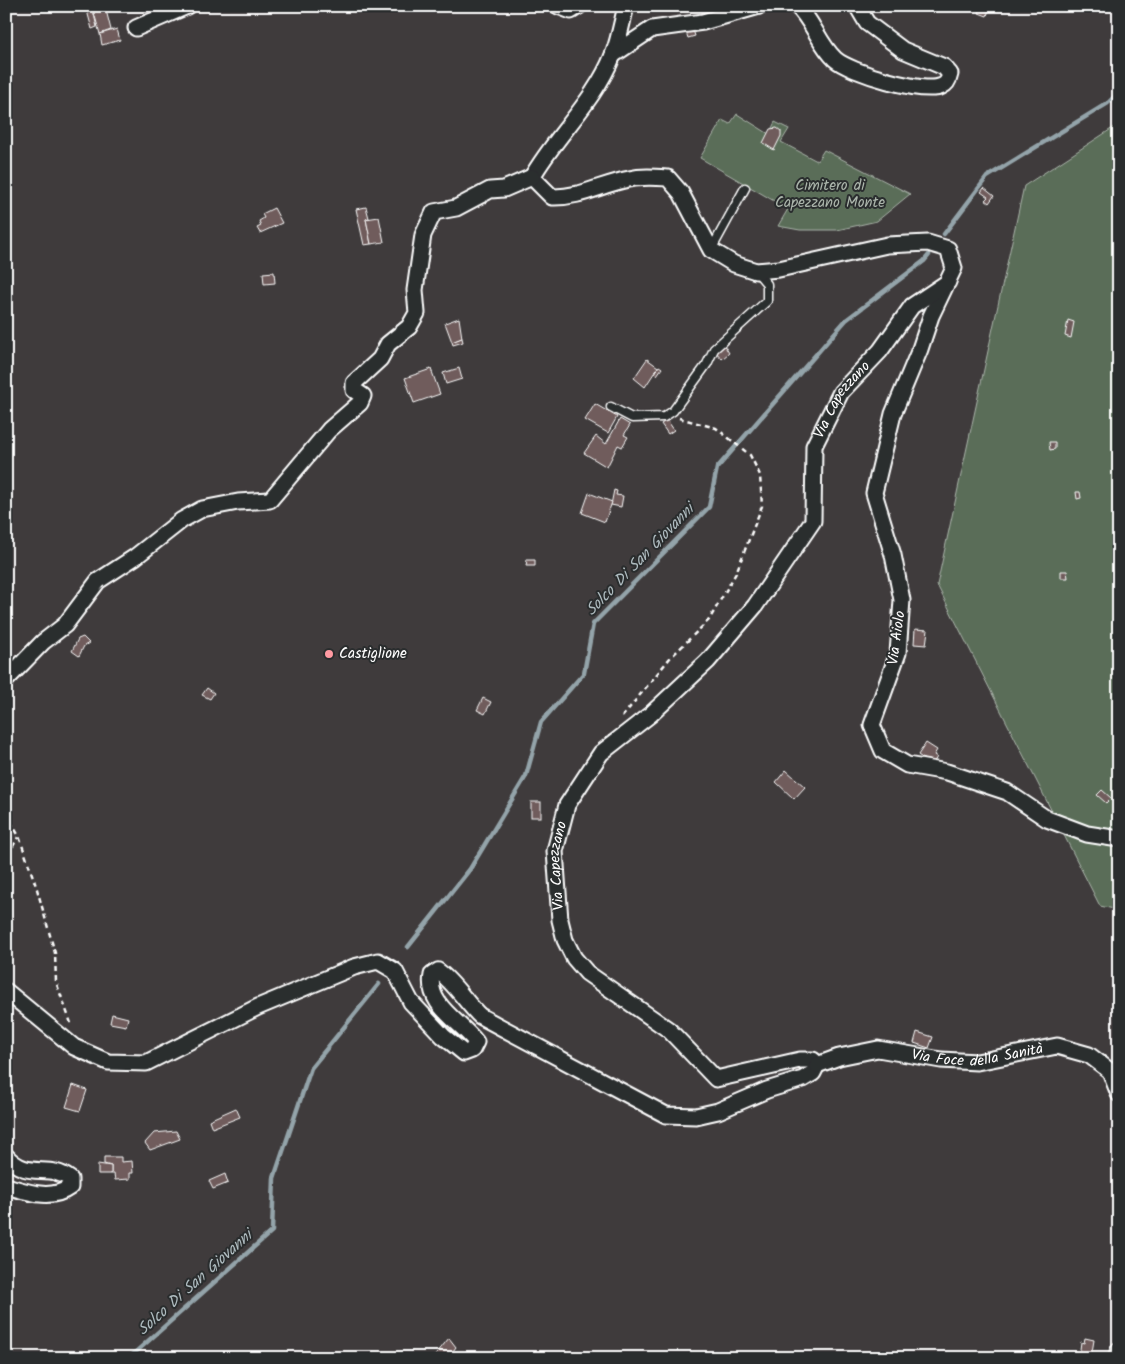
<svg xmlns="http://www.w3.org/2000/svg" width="1125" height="1364" font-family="Kalam,sans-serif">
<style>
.green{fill:#5a6d58;stroke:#acb6ac}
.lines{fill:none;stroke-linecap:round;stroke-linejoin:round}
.stream{stroke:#94a4aa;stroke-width:4.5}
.building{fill:#6f5c5c;stroke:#fff}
.lane-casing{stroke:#fff;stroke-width:11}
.street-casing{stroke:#fff;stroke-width:19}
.path{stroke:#fff;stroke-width:2.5;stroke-dasharray:5 4;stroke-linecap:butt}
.lane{stroke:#2a2d2e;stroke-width:8}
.street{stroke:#2a2d2e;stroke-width:15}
.poi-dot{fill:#ff9aa2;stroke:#2a2d2e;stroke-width:2}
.labels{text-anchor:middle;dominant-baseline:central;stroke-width:4;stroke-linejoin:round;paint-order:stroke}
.park-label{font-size:15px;fill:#acb6ac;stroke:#2a2d2e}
.street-label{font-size:15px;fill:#fff;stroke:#2a2d2e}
.poi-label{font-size:15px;fill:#fff;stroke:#2a2d2e;text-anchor:start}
.water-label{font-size:16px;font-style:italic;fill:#aebbbf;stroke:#2a2d2e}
</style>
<rect width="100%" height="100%" fill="#3f3b3c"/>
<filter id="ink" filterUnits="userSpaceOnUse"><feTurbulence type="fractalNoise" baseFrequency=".02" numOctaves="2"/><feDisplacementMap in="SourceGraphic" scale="10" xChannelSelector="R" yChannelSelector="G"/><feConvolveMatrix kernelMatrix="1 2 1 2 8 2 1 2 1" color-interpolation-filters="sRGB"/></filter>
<g filter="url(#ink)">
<!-- green -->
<g class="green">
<path d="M 737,114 L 769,134 L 775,122 L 789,129 L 781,142 L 817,161 L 824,150 L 910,194 L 877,221 L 837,230 L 800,230 L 778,226 L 788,209 L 700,158 L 722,120 L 730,124 Z"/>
<path d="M 1119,124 L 1119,910 L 1100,906 L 937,585 L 1024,186 Z"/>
</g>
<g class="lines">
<!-- stream -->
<g class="stream">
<path d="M 944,234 L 987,177 L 1108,103 L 1119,92"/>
<path d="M 408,947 L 470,869 L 526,776 L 541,722 L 584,673 L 593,624 L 709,507 L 717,468 L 846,320 L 924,261 L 929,255"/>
<path d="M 129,1358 L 272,1231 L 274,1178 L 311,1068 L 379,984"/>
</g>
</g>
<!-- building -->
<g class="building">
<path d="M 92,6 L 105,6 L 111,30 L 100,34 Z"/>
<path d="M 92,6 L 97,27 L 92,29 L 86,7 Z"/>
<path d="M 981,6 L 990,6 L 987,16 L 979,13 Z"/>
<path d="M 117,29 L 120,40 L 102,45 L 100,34 Z"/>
<path d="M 693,30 L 695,36 L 688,38 L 686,32 Z"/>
<path d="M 777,128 L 781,131 L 781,136 L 774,150 L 763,143 L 770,129 Z"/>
<path d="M 984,188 L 994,196 L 989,203 L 985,200 L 988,197 L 981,192 Z"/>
<path d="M 366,207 L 369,218 L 366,219 L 371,244 L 364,245 L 356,209 Z"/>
<path d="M 274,208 L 282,223 L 260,233 L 257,228 L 261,226 L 259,221 L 264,218 L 262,214 Z"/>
<path d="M 379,217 L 384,242 L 371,244 L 366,219 Z"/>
<path d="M 274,272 L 275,283 L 264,284 L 263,273 Z"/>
<path d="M 459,318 L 462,338 L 452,342 L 445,323 Z"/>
<path d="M 1068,320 L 1074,322 L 1071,338 L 1065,336 Z"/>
<path d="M 462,338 L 463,342 L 453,345 L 452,342 Z"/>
<path d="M 724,345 L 729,353 L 722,359 L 716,352 Z"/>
<path d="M 647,359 L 658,367 L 645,387 L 634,378 Z"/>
<path d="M 659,366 L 662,368 L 657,375 L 654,373 Z"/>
<path d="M 459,368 L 462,379 L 446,384 L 443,373 Z"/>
<path d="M 431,369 L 440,394 L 414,403 L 405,378 Z"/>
<path d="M 595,404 L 617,417 L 608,433 L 585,420 Z"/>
<path d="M 620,419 L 630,425 L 624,435 L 628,437 L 622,447 L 618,445 L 607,467 L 584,453 L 596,436 L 606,444 Z"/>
<path d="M 667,420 L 674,430 L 668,434 L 661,424 Z"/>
<path d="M 1049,442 L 1055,442 L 1055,449 L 1050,450 Z"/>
<path d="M 614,490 L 617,491 L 616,495 L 623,496 L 621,507 L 611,505 Z"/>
<path d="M 1076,492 L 1080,492 L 1081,498 L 1077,499 Z"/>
<path d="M 589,493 L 612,502 L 605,522 L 582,513 Z"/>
<path d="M 527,560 L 535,560 L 535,566 L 526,566 Z"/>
<path d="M 1061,571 L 1067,571 L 1068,578 L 1061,578 Z"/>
<path d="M 915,629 L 928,630 L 926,645 L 914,644 Z"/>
<path d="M 83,637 L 89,643 L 84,646 L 79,656 L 72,651 L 78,639 Z"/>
<path d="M 207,688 L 214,693 L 210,699 L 202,695 Z"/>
<path d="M 483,698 L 491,702 L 485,714 L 477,710 Z"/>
<path d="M 926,743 L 937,750 L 934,755 L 937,757 L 932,765 L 918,755 Z"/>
<path d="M 786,770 L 805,787 L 794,799 L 776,782 Z"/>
<path d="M 1102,790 L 1111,798 L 1106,803 L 1097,795 Z"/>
<rect x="531" y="802" width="10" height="15"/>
<path d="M 112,1014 L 128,1018 L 126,1026 L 110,1023 Z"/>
<path d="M 917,1032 L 933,1037 L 929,1048 L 914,1043 Z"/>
<path d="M 73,1085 L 87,1090 L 80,1111 L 66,1107 Z"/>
<path d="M 236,1108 L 240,1117 L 212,1128 L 209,1120 Z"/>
<path d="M 176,1131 L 180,1139 L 150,1150 L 145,1143 L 154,1133 Z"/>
<path d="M 104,1157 L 121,1157 L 121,1162 L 132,1161 L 133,1173 L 130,1173 L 130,1179 L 115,1180 L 114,1174 L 111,1174 L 111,1166 L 104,1164 Z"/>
<path d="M 98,1164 L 111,1166 L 111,1174 L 98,1174 Z"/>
<path d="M 225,1174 L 228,1183 L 213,1189 L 209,1181 Z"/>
<path d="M 449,1338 L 456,1347 L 448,1358 L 433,1358 Z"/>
<path d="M 1085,1338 L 1094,1340 L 1091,1358 L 1079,1357 L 1081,1342 L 1084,1343 Z"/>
</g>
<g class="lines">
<defs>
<g id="lane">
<path d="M 711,250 L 745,188"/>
<path d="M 611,407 L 632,418 L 664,417 L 673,411 L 707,364 L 714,349 L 767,301 L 767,284 L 756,271"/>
</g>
<g id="street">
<path d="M 558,6 L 571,11 L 579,6"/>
<path d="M 626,6 C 622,22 619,40 613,55 C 595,101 556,135 532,177 L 552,197 C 580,198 602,184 629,179 C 642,176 654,177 668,178 L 681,193 L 711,250 L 734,264 L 756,271 L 779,269 L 887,245 L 928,243 L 948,249 L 954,268 L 931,316 L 920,349 L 893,414 L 874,493 L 893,555 L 902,600 L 898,653 L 872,725 L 883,751 L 907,765 L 947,772 L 1007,792 L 1047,819 L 1087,834 L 1119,839"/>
<path d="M 797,6 C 813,21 819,44 835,59 C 849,72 925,95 942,86 C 947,84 949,79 950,74 L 944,67 L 903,50 L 867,23 L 857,6"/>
<path d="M 136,28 L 187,6"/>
<path d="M 613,55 L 652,29 L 703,22 L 759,6"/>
<path d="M 6,680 L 43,642 L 65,625 L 98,581 L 135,557 L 182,520 L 202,509 L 238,502 L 270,500 L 329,430 L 360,403 L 363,396 L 354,390 L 354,383 L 380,359 L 388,344 L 409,327 L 417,313 L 415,290 L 423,235 L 434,212 L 456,208 L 490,190 L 504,189 L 532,177"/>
<path id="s1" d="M 6,991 L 74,1047 L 108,1062 L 146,1063 L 258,1007 L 354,967 L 378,961 L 395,971 L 411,1002 L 443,1036 L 464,1053 L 472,1050 L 476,1042 C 460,1021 426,1005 432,975 L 438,971 C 454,982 466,1003 480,1016 L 666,1115 L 696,1116 L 718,1111 L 767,1090 L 803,1079 L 813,1073 L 817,1065 L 813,1060 L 800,1060 L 716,1079 L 669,1030 L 587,973 L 574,958 L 565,940 L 560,920 L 555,851 L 567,805 L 601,753 L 651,714 L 708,661 L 755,606 L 813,521 L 814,446 L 841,392 L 880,351 L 912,306 L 948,282"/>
<path id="s2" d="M 817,1065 L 839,1057 L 878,1049 L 941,1060 L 977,1062 L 1057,1046 L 1089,1055 L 1110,1071 L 1119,1094"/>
<path d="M 6,1156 C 28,1181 48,1162 70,1179 L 70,1187 C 51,1201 28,1192 6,1186"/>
<path d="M 1116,1358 L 1119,1350"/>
</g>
</defs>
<!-- lane casing -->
<use href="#lane" class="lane-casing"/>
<!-- street casing -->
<use href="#street" class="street-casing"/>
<!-- path -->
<g class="path">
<path d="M 622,717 L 670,658 L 709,620 L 736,573 L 762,506 L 760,475 L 750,455 L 716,428 L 679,418"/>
<path d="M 6,814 L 19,836 L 37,889 L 55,953 L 56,982 L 72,1026"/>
<path d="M 6,853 L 12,848 L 18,837"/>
</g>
<!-- lane -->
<use href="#lane" class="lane"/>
<!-- street -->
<use href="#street" class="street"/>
</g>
</g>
<!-- markers -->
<circle class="poi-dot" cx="329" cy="654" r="5"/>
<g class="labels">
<!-- park labels -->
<g class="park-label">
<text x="830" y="186">Cimitero di<tspan x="830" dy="17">Capezzano Monte</tspan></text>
</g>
<!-- street labels -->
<g class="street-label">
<text stroke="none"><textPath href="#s1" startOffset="2049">Via Capezzano</textPath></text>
<text transform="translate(897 638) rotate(-82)">Via Aiolo</text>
<text stroke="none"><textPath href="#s1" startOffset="1479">Via Capezzano</textPath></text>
<text stroke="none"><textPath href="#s2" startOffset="164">Via Foce della Sanità</textPath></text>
</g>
<!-- poi labels -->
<g class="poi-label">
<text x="339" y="654">Castiglione</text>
</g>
<!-- water labels -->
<g class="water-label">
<text transform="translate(640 560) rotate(-46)">Solco Di San Giovanni</text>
<text transform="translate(195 1283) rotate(-42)">Solco Di San Giovanni</text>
</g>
</g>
<!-- margin -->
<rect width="1125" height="1364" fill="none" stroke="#2a2d2e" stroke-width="25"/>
<rect x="12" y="12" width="1100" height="1339" fill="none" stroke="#fff" stroke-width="2" filter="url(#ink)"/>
</svg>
